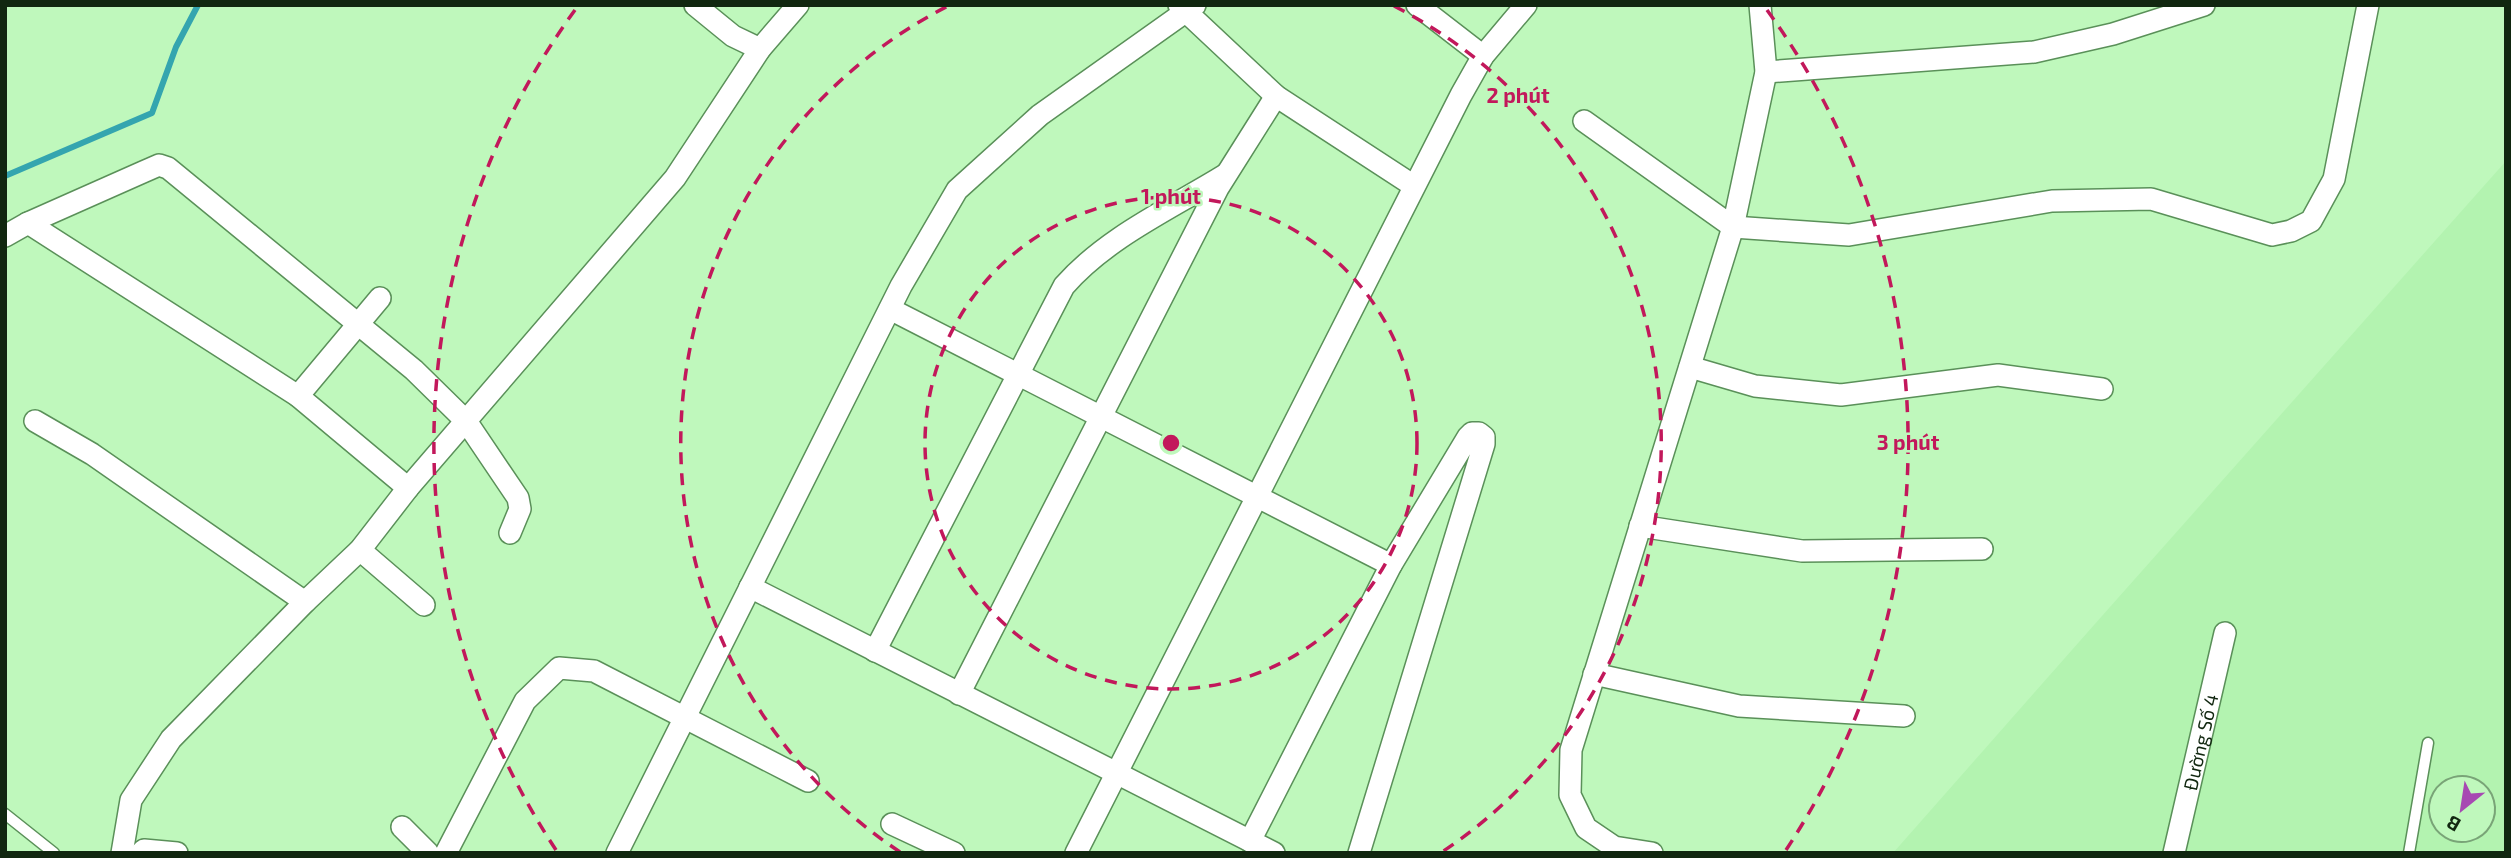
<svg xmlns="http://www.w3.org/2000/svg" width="2511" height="858" font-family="'Exo 2',sans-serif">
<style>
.built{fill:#b3f3b0;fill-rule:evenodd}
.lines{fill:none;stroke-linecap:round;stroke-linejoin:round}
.stream{stroke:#34a5af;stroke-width:6}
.lane-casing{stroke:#5a9059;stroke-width:13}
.street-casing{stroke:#5a9059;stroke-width:24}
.lane{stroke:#fff;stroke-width:10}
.street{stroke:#fff;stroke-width:21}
.ring{fill:none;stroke:#c2185b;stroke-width:3.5;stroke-dasharray:12 9}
.labels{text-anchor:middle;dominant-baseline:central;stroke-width:5;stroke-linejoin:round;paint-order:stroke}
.street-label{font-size:19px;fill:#112710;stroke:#bff8bc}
.centre{fill:#c2185b;stroke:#bff8bc;stroke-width:3.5}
.ring-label{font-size:21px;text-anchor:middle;font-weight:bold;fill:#c2185b;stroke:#bff8bc;stroke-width:5;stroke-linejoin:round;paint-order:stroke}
</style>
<rect width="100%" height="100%" fill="#bff8bc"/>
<!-- built -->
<path class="built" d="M 2506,161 L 2506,853 L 1893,853 L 2094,625 ZM 2441,788 L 2483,788 L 2483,830 L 2441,830 Z"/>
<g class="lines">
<!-- stream -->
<path class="stream" d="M 5,176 L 152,113 L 176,47 L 198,5"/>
<defs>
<g id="lane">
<path d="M 5,814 L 54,853"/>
<path d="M 2409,853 L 2428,743"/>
</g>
<g id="street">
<path d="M 695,5 L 733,36 L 760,49"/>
<path d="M 1179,5 L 1276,96 L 1414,186"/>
<path d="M 1417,5 L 1483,56"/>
<path d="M 1766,72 L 2034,52 L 2113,34 L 2204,5"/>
<path d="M 1584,121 L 1733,227 L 1849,235 L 2052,201 L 2151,199 L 2272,235 L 2291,231 L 2311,221 L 2334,179 L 2368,5"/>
<path d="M 28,223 L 298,396 L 408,488"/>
<path d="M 5,236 L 28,223 L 143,172 L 159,165 L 168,168 L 414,370 L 466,421 L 518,498 L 520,509 L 510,533"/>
<path d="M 890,309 L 1391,565"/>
<path d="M 1690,367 L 1755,386 L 1841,395 L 1998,375 L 2102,389"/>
<path d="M 298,396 L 380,298"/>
<path d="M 35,421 L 92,454 L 305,602"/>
<path d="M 1640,526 L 1802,551 L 1982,549"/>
<path d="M 360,550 L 424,605"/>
<path d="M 750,587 L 1274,853"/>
<path d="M 875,651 L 1064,286 C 1107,237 1170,209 1225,175"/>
<path d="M 1594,674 L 1739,706 L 1904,716"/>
<path d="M 959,694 L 1218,188 L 1276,96"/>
<path d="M 892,824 L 954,853"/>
<path d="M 402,827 L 428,853"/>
<path d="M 1250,841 L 1391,565 L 1468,437 L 1472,433 L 1479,433 L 1484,437 L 1484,444 L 1359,853"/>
<path d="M 122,853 L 131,800 L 171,739 L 305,602 L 360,550 L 408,488 L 675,178 L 760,49 L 798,5"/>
<path d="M 141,853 L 144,850 L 177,853"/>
<path d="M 446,853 L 525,701 L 559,668 L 594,671 L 808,781"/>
<path d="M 617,853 L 901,286 L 957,190 L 1040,115 L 1195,5"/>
<path d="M 1076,853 L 1461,95 L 1483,56 L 1526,5"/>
<path d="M 1652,853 L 1614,847 L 1586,828 L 1570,795 L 1571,750 L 1733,227 L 1766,72 L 1760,5"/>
<path id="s1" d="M 2174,853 L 2225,633"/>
</g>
</defs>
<!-- lane casing -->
<use href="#lane" class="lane-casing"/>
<!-- street casing -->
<use href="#street" class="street-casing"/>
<!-- lane -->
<use href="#lane" class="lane"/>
<!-- street -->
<use href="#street" class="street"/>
</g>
<!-- distance rings -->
<g class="ring">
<circle cx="1171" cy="443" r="246"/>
<path d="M900 852A491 491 0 0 1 948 6M1394 6A491 491 0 0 1 1442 852"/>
<path d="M556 850A737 737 0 0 1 575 10M1767 10A737 737 0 0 1 1786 850"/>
</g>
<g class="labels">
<!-- street labels -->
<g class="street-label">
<text stroke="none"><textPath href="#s1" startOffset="114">Đường Số 4</textPath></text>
</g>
</g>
<circle cx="1171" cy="443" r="10" class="centre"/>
<g class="ring-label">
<text x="1518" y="103">2 phút</text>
<text x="1171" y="204">1 phút</text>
<text x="1908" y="450">3 phút</text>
</g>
<!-- border -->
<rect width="2511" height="858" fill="none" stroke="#112710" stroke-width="14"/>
<!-- north arrow -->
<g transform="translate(2462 809) rotate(210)"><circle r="33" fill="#bff8bc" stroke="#79a477" stroke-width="2"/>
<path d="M0-5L12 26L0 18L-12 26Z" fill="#a749b2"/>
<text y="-10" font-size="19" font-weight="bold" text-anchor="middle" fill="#112710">B</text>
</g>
</svg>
